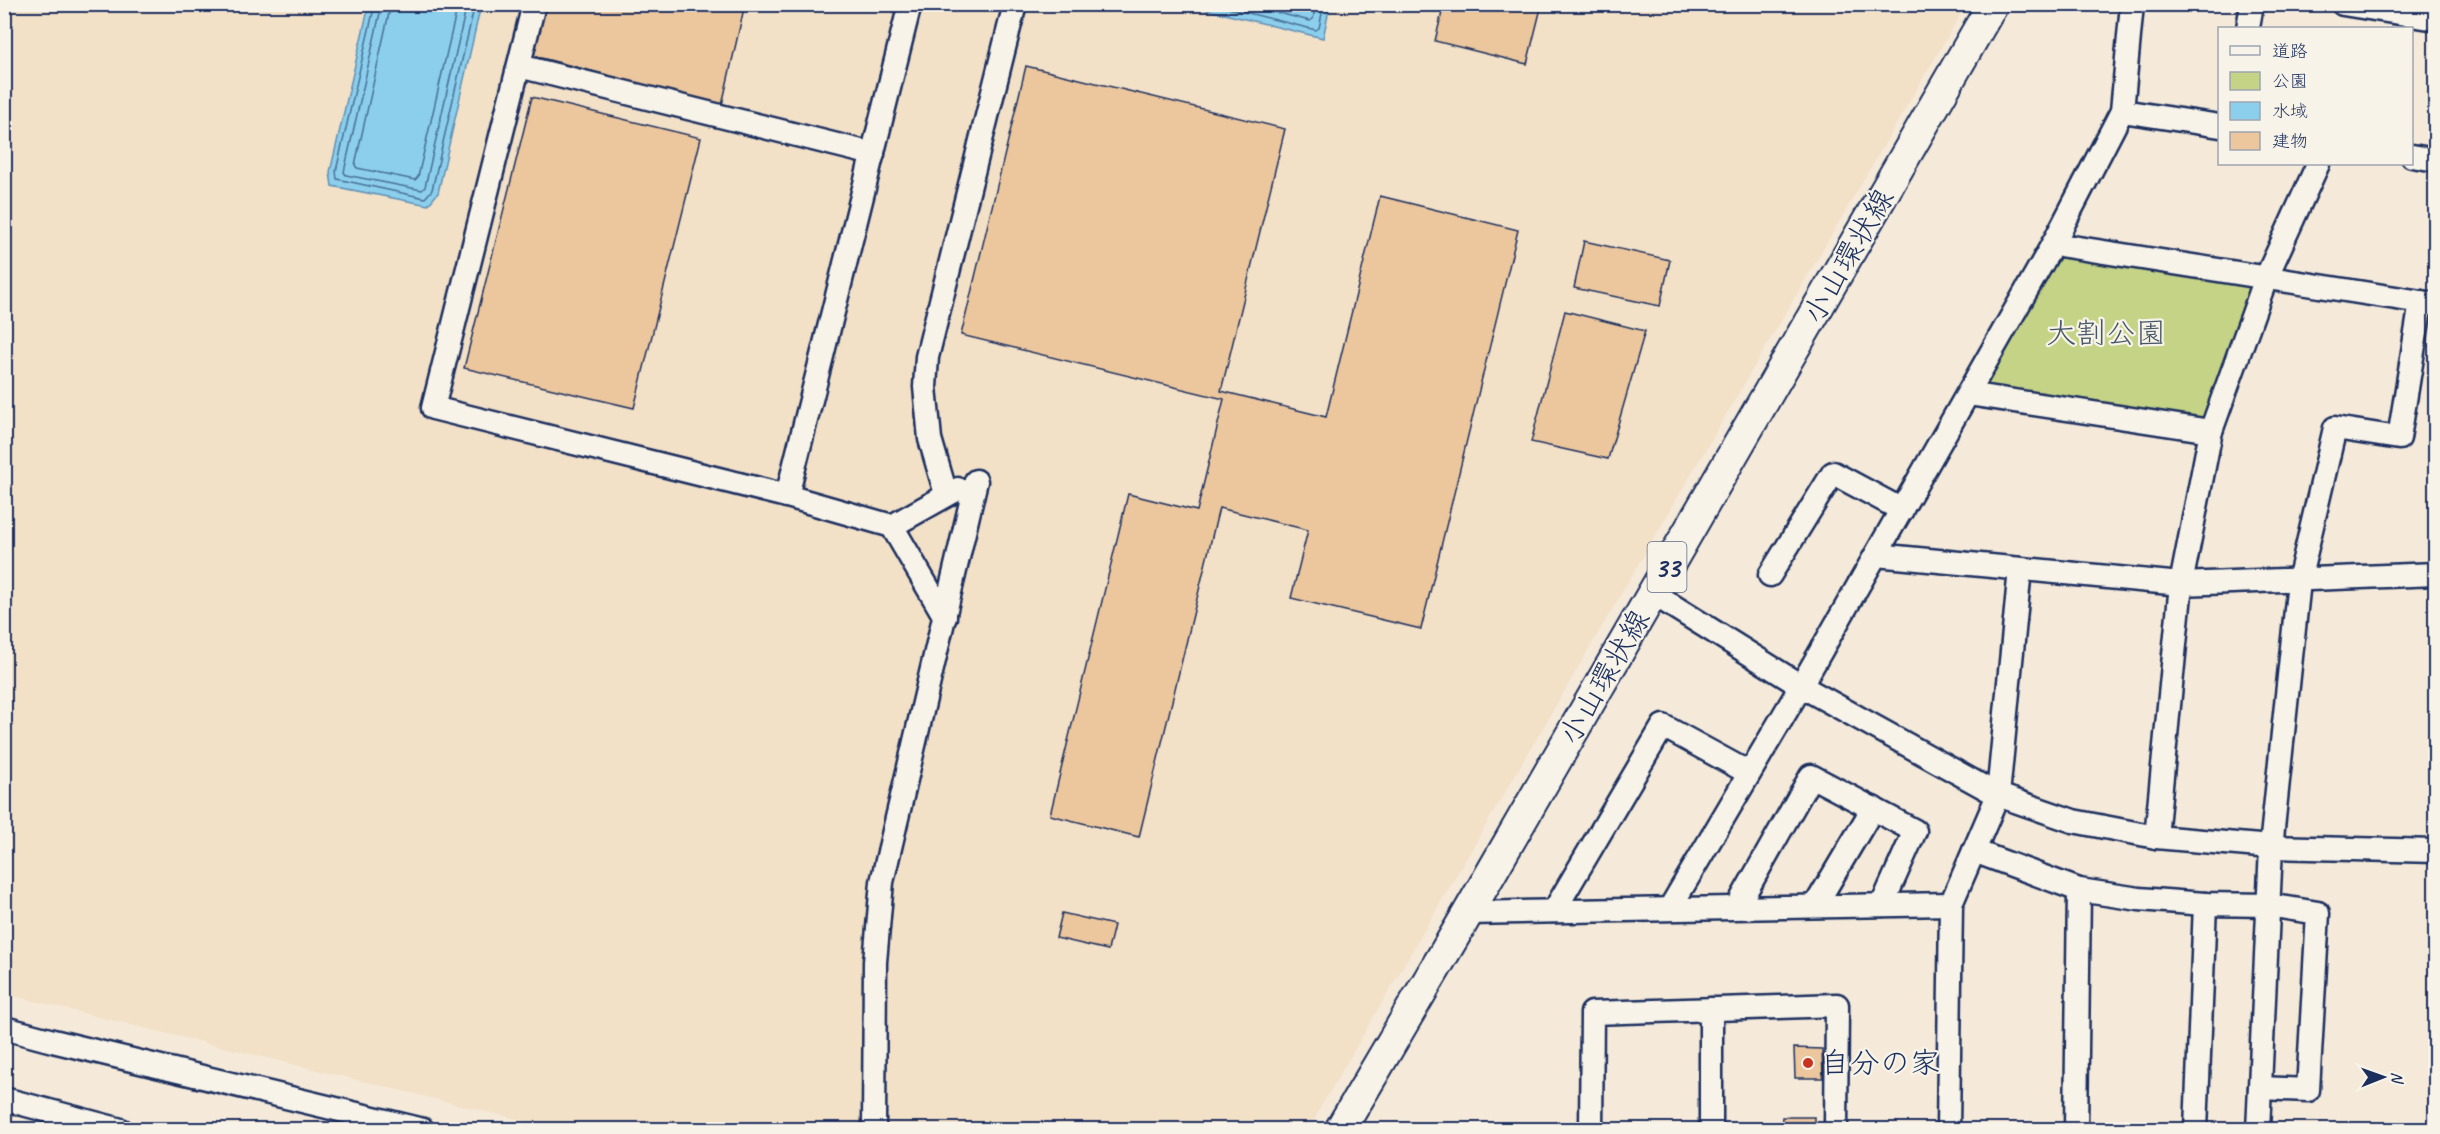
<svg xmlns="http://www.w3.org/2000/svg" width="2440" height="1134" font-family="Caveat,'Klee One',sans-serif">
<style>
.built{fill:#f2e0c7}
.green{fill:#c5d386;stroke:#708172;stroke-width:1.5}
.water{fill:#8ccfed;stroke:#5f8fb4;stroke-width:1.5}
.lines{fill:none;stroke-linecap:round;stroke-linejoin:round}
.shore{stroke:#486f97;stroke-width:1.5}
.building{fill:#ecc79d;stroke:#1b2f5e;stroke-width:1.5}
.minor-casing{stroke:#1b2f5e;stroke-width:27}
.major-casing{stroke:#1b2f5e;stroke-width:34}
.minor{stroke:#f7f3e8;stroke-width:22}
.major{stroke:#f7f3e8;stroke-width:30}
.poi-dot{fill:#c8321e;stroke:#f7f3e8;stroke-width:2}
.labels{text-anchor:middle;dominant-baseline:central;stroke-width:4.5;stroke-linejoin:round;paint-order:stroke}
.shield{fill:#f7f3e8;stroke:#5d6a87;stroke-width:1.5}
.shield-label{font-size:28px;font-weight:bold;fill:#1b2f5e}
.street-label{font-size:30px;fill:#1b2f5e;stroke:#f7f3e8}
.park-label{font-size:30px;fill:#465868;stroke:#f7f3e8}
.poi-label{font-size:30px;fill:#1b2f5e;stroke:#f7f3e8;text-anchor:start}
</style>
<rect width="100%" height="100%" fill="#f5ead9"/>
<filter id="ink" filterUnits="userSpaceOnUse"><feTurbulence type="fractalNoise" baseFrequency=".0167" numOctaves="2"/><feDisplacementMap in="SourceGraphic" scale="12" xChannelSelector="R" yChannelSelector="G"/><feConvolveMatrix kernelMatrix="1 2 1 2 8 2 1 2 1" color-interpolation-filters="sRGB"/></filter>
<g filter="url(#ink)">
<!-- built -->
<path class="built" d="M 5,5 L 1966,5 L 1308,1129 L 558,1129 L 5,994 Z"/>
<!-- green -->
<path class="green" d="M 2055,248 L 2259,282 L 2206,424 L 1977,390 Z"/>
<!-- water -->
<g class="water">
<path d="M 369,5 L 481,5 L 438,193 L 428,205 L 332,186 L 330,172 Z"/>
<path d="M 1187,5 L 1330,5 L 1323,38 Z"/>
</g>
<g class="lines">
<!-- shore -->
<g class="shore">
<path d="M 375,4 L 336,171 L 337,179 L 425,198 L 432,190 L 475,4"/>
<path d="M 382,4 L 344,172 L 346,175 L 422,190 L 425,187 L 467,4"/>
<path d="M 391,4 L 355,165 L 357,168 L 415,180 L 418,177 L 458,4"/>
<path d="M 1212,4 L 1316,30 L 1319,28 L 1324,4"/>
<path d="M 1244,4 L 1310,21 L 1313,19 L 1316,4"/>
</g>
</g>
<!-- building -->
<g class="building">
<path d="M 543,4 L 745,4 L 722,105 L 530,55 Z"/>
<path d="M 1444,4 L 1542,4 L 1527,64 L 1435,41 Z"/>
<path d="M 1026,66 L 1285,129 L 1221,391 L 1326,417 L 1380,196 L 1518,230 L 1421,629 L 1291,598 L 1308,530 L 1219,508 L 1139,837 L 1050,815 L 1128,494 L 1197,511 L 1224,399 L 961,335 Z"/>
<path d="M 532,97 L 701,138 L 634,408 L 464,368 Z"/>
<path d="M 1584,241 L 1670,260 L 1660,306 L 1574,288 Z"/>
<path d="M 1565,311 L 1645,331 L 1608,459 L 1531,442 Z"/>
<path d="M 1062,913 L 1114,925 L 1108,950 L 1056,938 Z"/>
<path d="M 1794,1048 L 1822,1049 L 1823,1078 L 1795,1078 Z"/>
<path d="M 1782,1117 L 1814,1117 L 1814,1130 L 1781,1130 Z"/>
</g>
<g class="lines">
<defs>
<g id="minor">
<path d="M 534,4 L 433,408 L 787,496 L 892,526 L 945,617"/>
<path d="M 2343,4 L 2436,19"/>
<path d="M 2248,28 L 2252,4"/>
<path d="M 519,66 L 873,154"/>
<path d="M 2122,111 L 2220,126"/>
<path d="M 2412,156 L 2436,160"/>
<path d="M 2053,244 L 2434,304"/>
<path d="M 1968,394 L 2211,431"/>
<path d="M 946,494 L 930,439 L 925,387 L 927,357 L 1015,4"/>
<path d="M 787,496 L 910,4"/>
<path d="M 892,526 L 958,489"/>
<path d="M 1876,555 L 2181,584 L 2436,574"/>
<path d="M 1770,575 L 1833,473 L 1902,510"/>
<path d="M 1652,593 L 1801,686 L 1998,795 L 2073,821 L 2156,837 L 2271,847 L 2436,851"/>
<path d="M 2156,837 L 2181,584 L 2211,431 L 2266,278 L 2318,164"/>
<path d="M 1974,851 L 2079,890 L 2139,899 L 2205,904 L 2268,905 L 2318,913 L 2308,1090 L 2260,1088"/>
<path d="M 1815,906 L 1873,808"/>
<path d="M 1737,907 L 1811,776 L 1915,831 L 1882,905"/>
<path d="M 1670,908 L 1801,686 L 2053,244 L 2122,111 L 2132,4"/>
<path d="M 1554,911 L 1663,726 L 1749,773"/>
<path d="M 1468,913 L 1951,904"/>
<path d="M 1711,1009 L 1711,1130"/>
<path d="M 4,1028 L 53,1041 L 423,1130"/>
<path d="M 4,1099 L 121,1130"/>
<path d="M 874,1130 L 875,962 L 882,882 L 976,481"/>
<path d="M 1591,1130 L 1592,1013 L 1837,1005 L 1836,1130"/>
<path d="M 1948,1130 L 1951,904 L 1998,795 L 2020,569"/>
<path d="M 2076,1130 L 2079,890"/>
<path d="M 2196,1130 L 2205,904"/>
<path d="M 2258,1130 L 2271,847 L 2299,581 L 2335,428 L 2399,438 L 2421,302"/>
</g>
<path id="major" d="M 1340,1130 L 1468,913 L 1993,4"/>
</defs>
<!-- minor casing -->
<use href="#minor" class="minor-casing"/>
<!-- major casing -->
<use href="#major" class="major-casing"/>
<!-- minor -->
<use href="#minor" class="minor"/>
<!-- major -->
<use href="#major" class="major"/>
</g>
</g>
<!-- markers -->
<circle class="poi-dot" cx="1808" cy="1063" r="6"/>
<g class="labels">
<!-- shield labels -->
<rect class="shield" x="1647.5" y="542" width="39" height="50" rx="4.5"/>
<g class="shield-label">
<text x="1667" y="567">33</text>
</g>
<!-- street labels -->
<g class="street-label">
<text transform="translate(1848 256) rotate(-60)">小山環状線</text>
<text transform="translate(1604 677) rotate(-60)">小山環状線</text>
</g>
<!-- park labels -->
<g class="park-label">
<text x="2106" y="333">大割公園</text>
</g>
<!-- poi labels -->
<g class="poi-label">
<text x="1820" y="1063">自分の家</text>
</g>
</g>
<!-- margin -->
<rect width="2440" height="1134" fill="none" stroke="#f7f3e8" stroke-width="24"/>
<rect x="12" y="12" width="2416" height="1110" fill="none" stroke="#1b2f5e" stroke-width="2" filter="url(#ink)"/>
<!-- legend -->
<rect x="2218" y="27" width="195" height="138" fill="#f7f3e8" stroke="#9fa5b1" stroke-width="1.5"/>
<rect x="2230" y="46" width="30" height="9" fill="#f7f3e8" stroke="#9fa5b1" stroke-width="1.5"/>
<text x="2272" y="57" font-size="18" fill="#1b2f5e">道路</text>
<rect x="2230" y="72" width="30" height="18" fill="#c5d386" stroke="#9fa5b1" stroke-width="1.5"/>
<text x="2272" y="87" font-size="18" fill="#1b2f5e">公園</text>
<rect x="2230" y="102" width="30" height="18" fill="#8ccfed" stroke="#9fa5b1" stroke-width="1.5"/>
<text x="2272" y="117" font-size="18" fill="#1b2f5e">水域</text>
<rect x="2230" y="132" width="30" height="18" fill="#ecc79d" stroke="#9fa5b1" stroke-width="1.5"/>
<text x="2272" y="147" font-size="18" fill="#1b2f5e">建物</text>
<!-- north arrow -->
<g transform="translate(2383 1077) rotate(89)" stroke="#f7f3e8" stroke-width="4.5" paint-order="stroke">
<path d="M0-4.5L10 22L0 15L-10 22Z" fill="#1b2f5e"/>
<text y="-9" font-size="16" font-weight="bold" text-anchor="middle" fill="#1b2f5e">N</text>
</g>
</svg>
